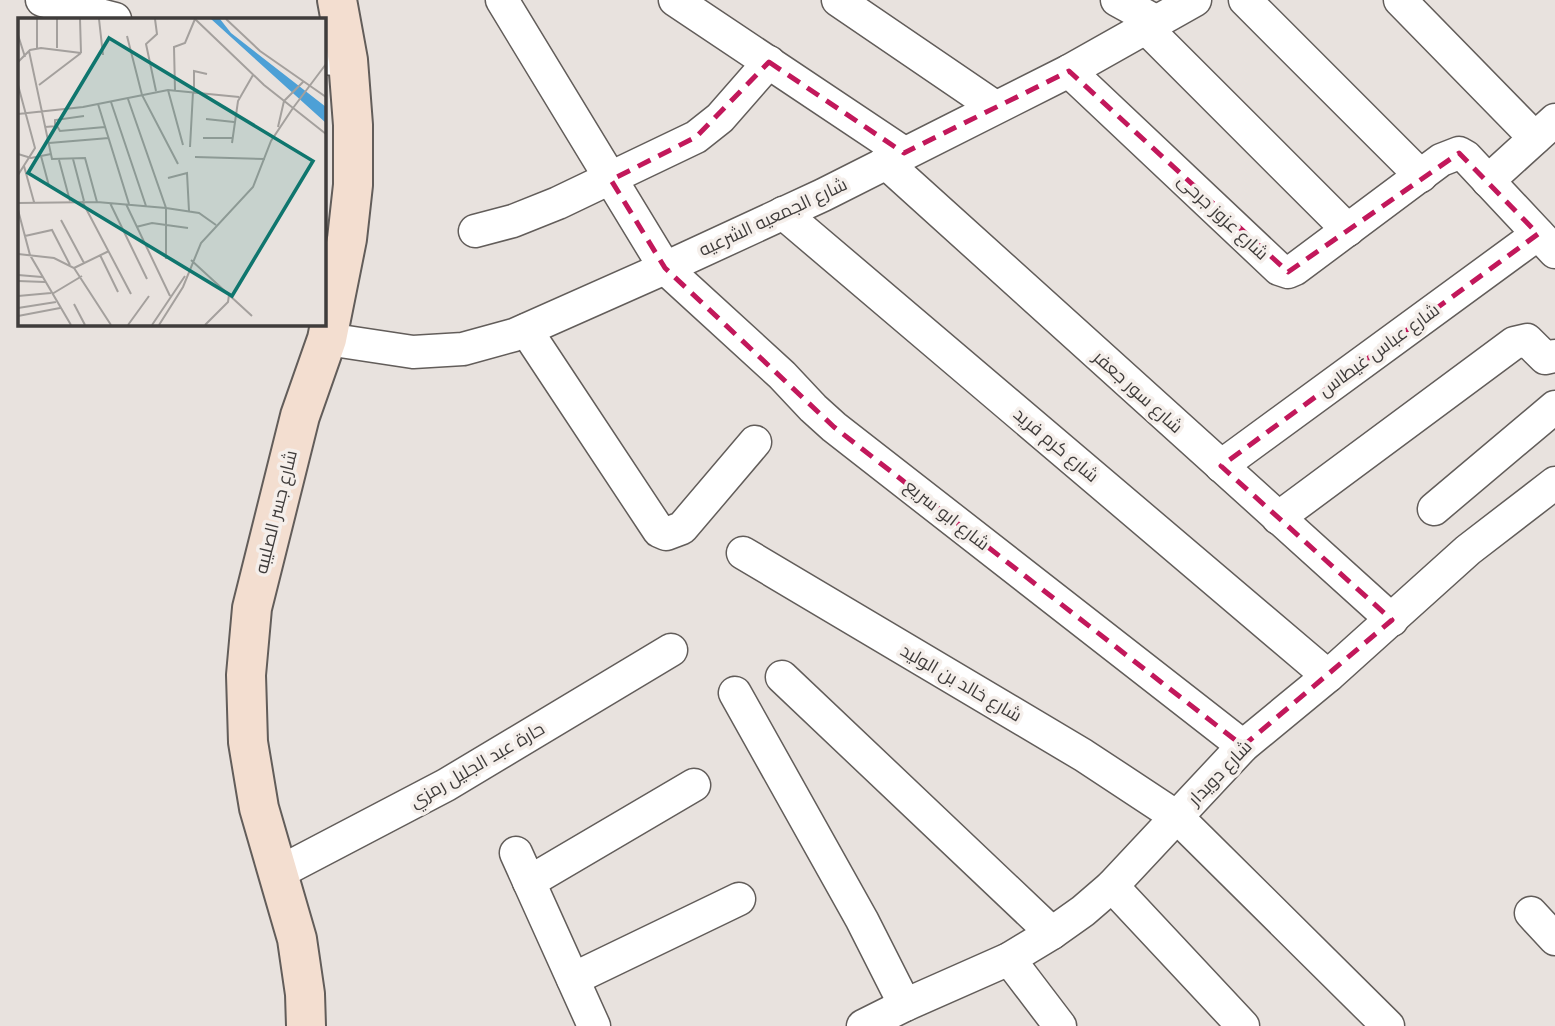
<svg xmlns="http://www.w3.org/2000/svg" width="1555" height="1026" font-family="Montserrat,Cairo,sans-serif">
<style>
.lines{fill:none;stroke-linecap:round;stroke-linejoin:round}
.street-casing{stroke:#625d5a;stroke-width:35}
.secondary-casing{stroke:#625d5a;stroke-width:42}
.street{stroke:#fff;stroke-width:32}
.secondary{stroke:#f3ded0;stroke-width:38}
.marked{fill:none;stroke:#c2185b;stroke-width:5;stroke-dasharray:14 9;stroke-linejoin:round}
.labels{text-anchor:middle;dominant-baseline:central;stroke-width:7;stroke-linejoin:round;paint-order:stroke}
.street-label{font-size:18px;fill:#3f3c3b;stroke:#f5efeb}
.inset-road{fill:none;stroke:#a4a09d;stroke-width:2}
.view{fill:#0f766e;fill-opacity:0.15;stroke:#0f766e;stroke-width:3.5}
.inset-edge{fill:none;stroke:#3f3c3b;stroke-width:3.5}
</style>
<rect width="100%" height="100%" fill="#e8e2de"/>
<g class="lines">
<defs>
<g id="street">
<path d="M 42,0 L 115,19"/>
<path d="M 502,0 L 665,268 L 782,375 L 813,408 L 834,427 L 1243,746"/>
<path d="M 675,0 L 904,153"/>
<path d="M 838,0 L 995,107"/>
<path d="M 1117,0 L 1157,22"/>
<path d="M 1245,0 L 1421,176"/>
<path d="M 1400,0 L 1535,138"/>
<path d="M 1146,28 L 1348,230"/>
<path d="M 324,58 L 348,60"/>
<path d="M 1069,71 L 1279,269 L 1288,272 L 1295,269 L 1441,160 L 1459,153 L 1466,157 L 1555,252"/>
<path d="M 885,162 L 1392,620"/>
<path d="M 1488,181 L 1555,120"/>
<path d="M 783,213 L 1328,676"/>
<path d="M 475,231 L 513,221 L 558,203 L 696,137 L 720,118 L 769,62"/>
<path d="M 526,330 L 659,531 L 666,534 L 682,528 L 755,442"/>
<path d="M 327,339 L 413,352 L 463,349 L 514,335 L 665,268 L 823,195 L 1069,71 L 1195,0"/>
<path d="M 1221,466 L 1538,234"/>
<path d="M 1434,509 L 1555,407"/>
<path d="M 1278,518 L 1514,343 L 1527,340 L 1545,358 L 1555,356"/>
<path d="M 743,553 L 1083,755 L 1177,817 L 1388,1026"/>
<path d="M 782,677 L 1052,933"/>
<path d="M 735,693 L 862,920 L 905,1005"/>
<path d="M 516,853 L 594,1026"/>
<path d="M 278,873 L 446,785 L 671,650"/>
<path d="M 529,882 L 694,785"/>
<path d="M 1112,886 L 1243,1026"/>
<path d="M 1531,913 L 1555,939"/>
<path d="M 1009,959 L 1060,1026"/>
<path d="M 573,979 L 739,899"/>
<path d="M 863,1026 L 905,1005 L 1009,959 L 1052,933 L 1083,911 L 1112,886 L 1243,746 L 1328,676 L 1468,550 L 1555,483"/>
</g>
<path id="secondary" d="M 306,1026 L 305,994 L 297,939 L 259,808 L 248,742 L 246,675 L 252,608 L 300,416 L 327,339 L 347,239 L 353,185 L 353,125 L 348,60 L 337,0"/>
</defs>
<!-- street casing -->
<use href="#street" class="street-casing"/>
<!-- secondary casing -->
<use href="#secondary" class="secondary-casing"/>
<!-- street -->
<use href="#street" class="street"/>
<!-- secondary -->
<use href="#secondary" class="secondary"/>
</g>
<!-- marked area -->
<path class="marked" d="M 769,62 L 904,153 L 1069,71 L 1288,272 L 1459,153 L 1538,234 L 1221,466 L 1392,620 L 1243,746 L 834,427 L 665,268 L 611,180 L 696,137 Z"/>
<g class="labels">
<!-- street labels -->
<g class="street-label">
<text transform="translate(773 217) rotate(-25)">شارع الجمعيه الشرعيه</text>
<text transform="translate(1223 217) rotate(43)">شارع عزوز جرحى</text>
<text transform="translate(1379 350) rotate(-36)">شارع عباس غيطاس</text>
<text transform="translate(1138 392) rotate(42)">شارع سور جعفر</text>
<text transform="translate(1056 445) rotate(40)">شارع كرم فريد</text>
<text transform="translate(276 512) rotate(-76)">شارع جسر الصليبه</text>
<text transform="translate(947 515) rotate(38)">شارع ابو سريع</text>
<text transform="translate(961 683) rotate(30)">شارع خالد بن الوليد</text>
<text transform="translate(477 765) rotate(-30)">حارة عبد الجليل رمزي</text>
<text transform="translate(1220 773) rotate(-46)">شارع دويدار</text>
</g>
</g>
<!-- overview -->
<g transform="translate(18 18)">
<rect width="308" height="308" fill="#e8e2de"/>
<path d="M 193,1 L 202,1 L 213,15 L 308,89 L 308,105 Z" fill="#4da0d6"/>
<path class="inset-road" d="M 19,1 L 19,31M 39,1 L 39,30M 62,1 L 63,35M 81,1 L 85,37M 137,1 L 139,16 L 128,26 L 138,73M 177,1 L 246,67 L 308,116M 208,1 L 242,33 L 308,79M 0,17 L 7,39M 109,18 L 124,77 L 160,146M 11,33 L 34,141 L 67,140 L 79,184M 0,44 L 12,32 L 23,30 L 63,35M 0,67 L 17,130 L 0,157M 21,67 L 63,35M 150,72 L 165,127M 157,72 L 156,29 L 167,25 L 177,1M 176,74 L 176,53 L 189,56M 110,81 L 148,190 L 148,241M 266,83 L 286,63M 93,84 L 128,188M 80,86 L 111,186M 275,90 L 308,46M 0,96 L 65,89 L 150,72 L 221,79M 188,101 L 216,104M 37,108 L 37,102 L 66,98M 27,109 L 39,108 L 42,113 L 87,109M 260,109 L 266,83M 185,120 L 214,120M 31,125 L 91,120M 214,125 L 220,83 L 235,57M 172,129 L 175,74M 0,136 L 13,140 L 33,136M 23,138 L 31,168M 177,139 L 247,141M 55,141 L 66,183M 41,142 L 52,183M 6,148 L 16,184M 150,160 L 169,155 L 171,193M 64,183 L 113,276M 0,185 L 79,184 L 148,190 L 181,195 L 198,207M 92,185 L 129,261M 108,186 L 152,278M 0,192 L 12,237 L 53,307M 43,202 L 66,245M 118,209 L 134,205 L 170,210M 7,218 L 34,212 L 52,247M 0,236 L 36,240 L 56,250 L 93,307M 82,237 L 100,274M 173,242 L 234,298M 56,250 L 91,233M 0,257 L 24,259M 0,263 L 27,264M 34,276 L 64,258M 0,278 L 33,275M 56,286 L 67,307M 0,290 L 38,284M 0,298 L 42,290M 110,307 L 131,278M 134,307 L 167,258M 141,307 L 165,269 L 183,225 L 235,169 L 253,123 L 275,90M 187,307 L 210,284 L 211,277"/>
<path class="view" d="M 91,20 L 295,143 L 214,278 L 10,155 Z"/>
<rect width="308" height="308" class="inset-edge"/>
</g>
</svg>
